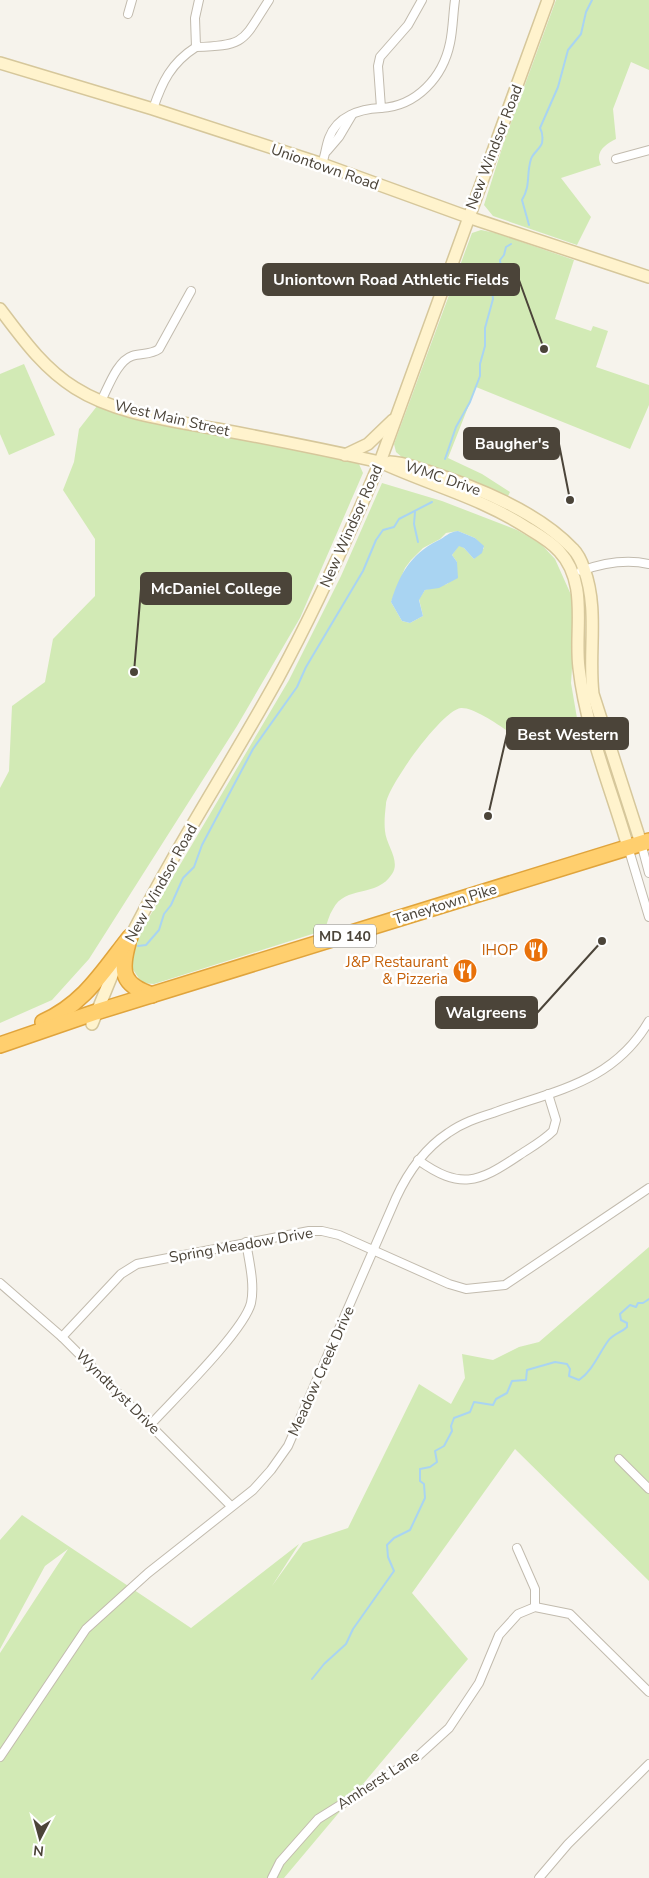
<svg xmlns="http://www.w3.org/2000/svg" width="649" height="1878" font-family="'Nunito Sans',sans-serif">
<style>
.green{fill:#d2eab5;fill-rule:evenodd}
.water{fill:#a9d4f2}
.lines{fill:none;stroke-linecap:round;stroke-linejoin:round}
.stream{stroke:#a9d4f2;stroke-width:2}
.street-casing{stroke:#c2bbae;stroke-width:10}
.secondary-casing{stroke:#d6c79b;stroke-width:14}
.highway-casing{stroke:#e0a43c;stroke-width:18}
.street{stroke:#fff;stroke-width:8}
.secondary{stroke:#fff3cd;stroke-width:11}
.highway{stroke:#ffcf6e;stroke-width:15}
.labels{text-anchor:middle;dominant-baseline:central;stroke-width:5;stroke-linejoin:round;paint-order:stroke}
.shield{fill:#fff;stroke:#817c74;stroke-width:1}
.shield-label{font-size:14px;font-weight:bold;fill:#4b4439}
.street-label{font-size:15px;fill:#4b4439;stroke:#fff}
.food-label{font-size:15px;fill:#c56008;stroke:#fff;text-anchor:end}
.leader{fill:none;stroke:#4b4439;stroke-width:2}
.callout-dot{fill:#4b4439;stroke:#fff;stroke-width:2}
.callout{fill:#4b4439;stroke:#4b4439;stroke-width:2}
.callout-label{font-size:16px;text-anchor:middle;font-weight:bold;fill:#fff}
</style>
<rect width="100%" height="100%" fill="#f6f3ec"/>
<!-- green -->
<g class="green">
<path d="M 556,0 L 649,0 L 649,70 L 631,62 L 613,109 L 616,139 C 606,144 594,152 601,165 L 561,178 L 591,217 L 577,245 L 493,216 L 484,205 L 504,142 Z"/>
<path d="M 481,230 L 496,233 L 574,260 L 555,319 L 591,331 L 593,326 L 608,331 L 596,367 L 649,385 L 649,405 L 630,449 L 476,387 L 448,458 L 482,474 L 510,492 L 507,498 L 404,459 L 396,452 L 394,444 L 472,233 Z"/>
<path d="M 24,364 L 55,435 L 9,455 L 0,434 L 0,374 Z"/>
<path d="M 101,401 L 353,459 L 359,464 L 363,473 L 300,618 L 237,726 L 89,959 L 52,1000 L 0,1023 L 0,788 L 9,771 L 12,706 L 45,682 L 53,639 L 95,596 L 95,539 L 63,490 L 74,462 L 79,429 Z"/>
<path d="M 382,483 L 442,501 L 517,530 L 541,544 L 555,559 L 572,597 L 574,638 L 571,683 L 578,724 L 524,742 C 510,733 476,707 461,708 C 442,710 387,787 386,804 C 385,813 384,822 385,831 C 386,845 401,861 392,874 C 377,898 345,885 333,909 C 329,915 327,923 325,930 L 154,984 L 142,983 L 128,962 L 131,948 L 289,680 L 341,576 ZM 458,531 L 475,538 L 484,548 L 474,559 L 464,548 L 459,545 L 452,555 L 457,562 L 457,574 L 447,584 L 425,590 L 419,599 L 423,616 L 410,623 L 402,621 L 391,602 L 405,568 L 411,560 L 423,548 L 440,539 L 446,533 Z"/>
<path d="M 649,1247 L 649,1581 L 515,1449 L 412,1593 L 468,1659 L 284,1878 L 0,1878 L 0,1653 L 68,1549 L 45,1566 L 0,1649 L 0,1540 L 22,1515 L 191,1628 L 299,1544 L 272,1586 L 303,1543 L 348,1528 L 419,1384 L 451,1404 L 465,1378 L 462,1354 L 493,1360 L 519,1347 L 539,1342 Z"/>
</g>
<!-- water -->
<path class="water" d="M 458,531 L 475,538 L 484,546 L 482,553 L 474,559 L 464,548 L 459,546 L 452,555 L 457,562 L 458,578 L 439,588 L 425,590 L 419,600 L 423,616 L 410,623 L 402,621 L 391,602 C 399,575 411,554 437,541 C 446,537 448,532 458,531 Z"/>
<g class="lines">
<!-- stream -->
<g class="stream">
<path d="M 529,225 L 522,200 C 531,185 526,175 531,159 C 533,153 540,149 542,143 C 543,137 543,133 540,128 L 558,87 L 568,50 L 581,34 L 586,12 L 592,0"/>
<path d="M 445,459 L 456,427 L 470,402 L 480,376 L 480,364 L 485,346 L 485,328 L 493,299 L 492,290 C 502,279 502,273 500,260 L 504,255 L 506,247 L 511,244"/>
<path d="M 415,512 L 414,524 L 418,542"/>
<path d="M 138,946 L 146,945 L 159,930 L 164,914 L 171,905 L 183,878 L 194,867 L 202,845 L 253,749 L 297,687 L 306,667 L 363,571 L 376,540 L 383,530 L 394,527 L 399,519 L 432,502"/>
<path d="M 312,1679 L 324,1664 L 346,1644 L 353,1629 L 394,1571 L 388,1557 L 387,1545 L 394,1538 L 410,1530 L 425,1498 L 424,1484 L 420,1481 L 420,1469 L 430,1467 L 437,1462 L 435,1451 L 444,1446 L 452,1431 L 451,1426 L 454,1418 L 470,1412 L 474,1402 L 493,1405 L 496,1399 L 507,1393 L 512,1381 L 526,1380 L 527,1370 L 555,1362 L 567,1364 L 570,1369 L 569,1376 L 579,1380 C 593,1370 598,1355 608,1341 C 613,1334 621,1333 627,1327 L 627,1323 L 621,1320 L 620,1314 L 630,1305 L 636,1307 L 638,1303 L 643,1303 L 649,1299"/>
</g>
<defs>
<g id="street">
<path d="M 199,0 L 195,18 L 196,47 C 247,46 243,40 269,0"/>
<path d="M 422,0 L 408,25 L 380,57 L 378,66 L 381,108 C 417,106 443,77 450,43 C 453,29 453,14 455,0"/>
<path d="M 128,14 L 132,0"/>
<path d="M 153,109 C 162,82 171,63 196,47"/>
<path d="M 327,151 L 339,137 L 352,115"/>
<path d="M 616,159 L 649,150"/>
<path d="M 322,164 C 325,156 326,146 329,138 C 337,116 360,109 381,108"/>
<path d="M 101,401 C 108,388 117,361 132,356 C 141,353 151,355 159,349 L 191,291"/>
<path d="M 581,571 C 603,563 626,559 649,564"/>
<path d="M 641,843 L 649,873"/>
<path d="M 628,847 L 649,917"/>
<path d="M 418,1160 C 460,1190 478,1183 518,1156 C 530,1148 543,1141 553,1131 L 556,1120 L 548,1094"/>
<path d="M 0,1283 L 62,1337 L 231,1506"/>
<path d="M 62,1337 L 121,1274 L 137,1264 L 309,1231 L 322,1231 L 339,1235 L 449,1284 L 466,1289 L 505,1285 L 649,1188"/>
<path d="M 151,1424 C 173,1400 244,1331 251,1303 C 255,1284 249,1261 246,1242"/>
<path d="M 619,1459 L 649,1489"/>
<path d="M 517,1548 L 535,1589 L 535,1607"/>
<path d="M 0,1757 L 86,1629 L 148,1573 L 253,1490 L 271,1470 L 288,1446 L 396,1198 C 408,1172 424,1149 448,1133 C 462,1123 477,1118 493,1113 C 555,1090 613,1083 649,1021"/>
<path d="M 272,1878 L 280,1862 L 318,1819 L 417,1757 L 449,1728 L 479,1683 L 499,1635 L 518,1614 L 535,1607 L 570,1614 L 649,1692"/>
<path d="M 539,1878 L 568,1844 L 649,1764"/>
</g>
<g id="secondary">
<path d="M 0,63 L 153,109 L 322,164 L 468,217 L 649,277"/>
<path d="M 0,309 C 22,338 43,368 75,388 C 116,414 170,420 217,429 C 271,439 326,450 380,462 C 432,486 480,497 529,529 C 539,535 551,542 559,551 C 589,583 574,630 579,668 C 586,730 611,788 628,847"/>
<path d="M 345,455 L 368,444 L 393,420"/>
<path d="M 390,462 C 402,462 416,468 427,471 C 476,487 537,511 573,549 C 578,554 582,563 584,569 C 599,609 588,653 593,694 L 641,843"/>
<path d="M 127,944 C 172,853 229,767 278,678 C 316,608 349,535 380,462 L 548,0"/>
<path d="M 92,1024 L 119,958"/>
</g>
<g id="highway">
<path d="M 128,943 C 120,972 122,985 152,995"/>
<path d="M 43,1022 C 84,1004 103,971 130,937"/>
<path d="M 0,1045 L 96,1012 L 649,841"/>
</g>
</defs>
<!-- street casing -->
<use href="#street" class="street-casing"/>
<!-- secondary casing -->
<use href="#secondary" class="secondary-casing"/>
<!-- highway casing -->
<use href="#highway" class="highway-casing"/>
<!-- street -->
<use href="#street" class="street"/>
<!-- secondary -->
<use href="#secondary" class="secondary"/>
<!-- highway -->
<use href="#highway" class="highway"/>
</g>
<!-- icons -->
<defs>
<symbol id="restaurant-disc" viewBox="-11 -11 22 22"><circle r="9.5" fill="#e8710a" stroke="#fff"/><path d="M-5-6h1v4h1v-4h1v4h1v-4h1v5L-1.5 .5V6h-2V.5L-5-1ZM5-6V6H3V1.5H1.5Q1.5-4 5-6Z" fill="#fff"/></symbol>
</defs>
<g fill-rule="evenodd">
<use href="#restaurant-disc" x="522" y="936" width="28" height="28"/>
<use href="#restaurant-disc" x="451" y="957" width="28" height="28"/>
</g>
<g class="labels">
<!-- shield labels -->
<rect class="shield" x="314" y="924.5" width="62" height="23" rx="4"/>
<g class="shield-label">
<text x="345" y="936">MD 140</text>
</g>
<!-- street labels -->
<g class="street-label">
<text transform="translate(494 147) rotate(-69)">New Windsor Road</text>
<text transform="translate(325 167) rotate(19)">Uniontown Road</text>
<text transform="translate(172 418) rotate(13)">West Main Street</text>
<text transform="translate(443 478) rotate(19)">WMC Drive</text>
<text transform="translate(351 526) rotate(-66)">New Windsor Road</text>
<text transform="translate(161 883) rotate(-61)">New Windsor Road</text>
<text transform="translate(445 904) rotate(-17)">Taneytown Pike</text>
<text transform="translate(241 1245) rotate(-10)">Spring Meadow Drive</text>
<text transform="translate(321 1371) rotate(-66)">Meadow Creek Drive</text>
<text transform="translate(118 1392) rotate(45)">Wyndtryst Drive</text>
<text transform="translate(378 1780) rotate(-33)">Amherst Lane</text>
</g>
<!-- food labels -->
<g class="food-label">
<text x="518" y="950">IHOP</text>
<text x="448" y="962">J&amp;P Restaurant<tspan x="448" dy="17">&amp; Pizzeria</tspan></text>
</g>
</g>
<!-- callouts -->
<path class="leader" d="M544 349L519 280M570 500L559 444M134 672L141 589M488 816L507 734M602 941L537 1013"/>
<g class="callout-dot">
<circle cx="544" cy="349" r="5"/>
<circle cx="570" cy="500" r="5"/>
<circle cx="134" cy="672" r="5"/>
<circle cx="488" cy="816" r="5"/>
<circle cx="602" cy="941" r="5"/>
</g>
<g class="callout">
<rect x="263" y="264" width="256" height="31" rx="5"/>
<rect x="464" y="428" width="95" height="31" rx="5"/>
<rect x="141" y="573" width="150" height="31" rx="5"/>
<rect x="507" y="718" width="121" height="31" rx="5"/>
<rect x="436" y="997" width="101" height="31" rx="5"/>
</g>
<g class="callout-label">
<text x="391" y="285">Uniontown Road Athletic Fields</text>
<text x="512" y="449">Baugher's</text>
<text x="216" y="594">McDaniel College</text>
<text x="568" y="740">Best Western</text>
<text x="486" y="1018">Walgreens</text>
</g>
<!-- north arrow -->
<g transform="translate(40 1838) rotate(186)" stroke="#ffffff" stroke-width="4" paint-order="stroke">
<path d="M0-4L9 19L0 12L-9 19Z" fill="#4b4439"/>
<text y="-8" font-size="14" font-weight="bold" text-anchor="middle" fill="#4b4439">N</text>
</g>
</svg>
